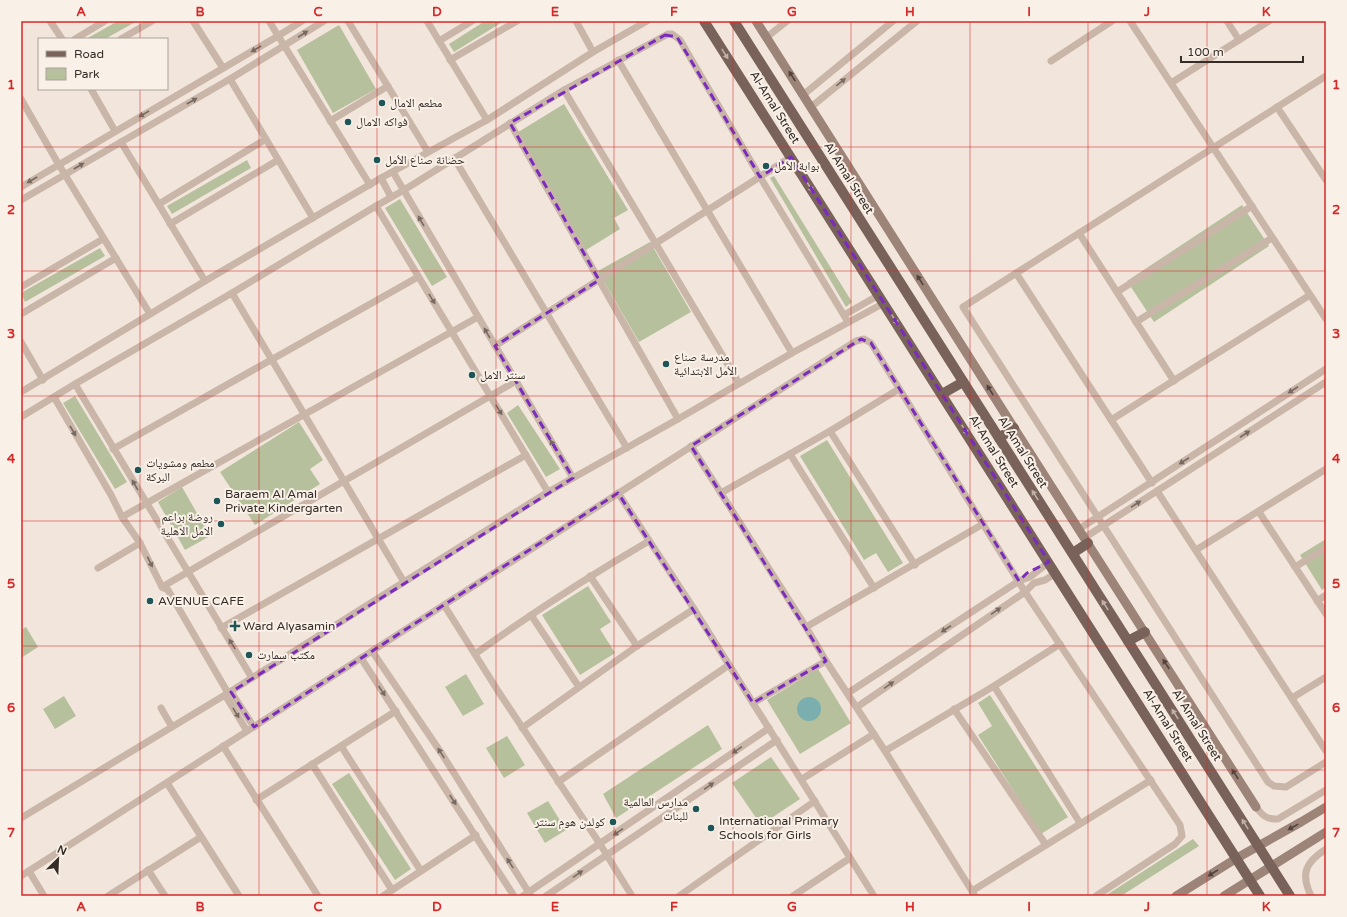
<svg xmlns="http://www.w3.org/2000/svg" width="1347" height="917" font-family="'Varela Round','Noto Naskh Arabic',sans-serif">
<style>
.green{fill:#b6c09c}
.water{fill:#7baeae}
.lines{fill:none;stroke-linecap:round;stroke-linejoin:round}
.street{stroke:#c9b6a8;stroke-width:7}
.secondary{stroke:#9d8479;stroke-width:9}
.primary{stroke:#786259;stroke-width:10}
.oneway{fill:#786a62}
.oneway2{fill:#bfb1a8}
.oneway3{fill:#50423c}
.marked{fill:none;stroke:#7b2cbf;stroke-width:3;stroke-dasharray:8 5;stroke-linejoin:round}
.grid{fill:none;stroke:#d62828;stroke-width:1;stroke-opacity:0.55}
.poi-dot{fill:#1e5657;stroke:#f9f1e8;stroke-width:1.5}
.labels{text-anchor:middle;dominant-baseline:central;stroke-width:4;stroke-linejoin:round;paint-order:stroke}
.poi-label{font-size:12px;fill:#362c28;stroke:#f9f1e8;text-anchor:start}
.street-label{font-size:12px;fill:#362c28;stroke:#f9f1e8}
.neatline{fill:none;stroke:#d62828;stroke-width:1.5}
.grid-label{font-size:13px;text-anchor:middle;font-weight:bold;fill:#d62828}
</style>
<rect width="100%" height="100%" fill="#f2e6dc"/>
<!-- green -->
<g class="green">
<path d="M 118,21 L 137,21 L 105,39 L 86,39 Z"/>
<path d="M 485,21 L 504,21 L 454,52 L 449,44 Z"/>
<path d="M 339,25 L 376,89 L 333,113 L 297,50 Z"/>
<path d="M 564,104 L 628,210 L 614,218 L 620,229 L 586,250 L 515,134 Z"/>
<path d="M 247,160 L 251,168 L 172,214 L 167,206 Z"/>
<path d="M 774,176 L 852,302 L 846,307 L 770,178 Z"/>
<path d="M 400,199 L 447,277 L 432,286 L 385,208 Z"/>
<path d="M 1242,205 L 1269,246 L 1154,322 L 1127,281 Z"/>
<path d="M 650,242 L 691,312 L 639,342 L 598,271 Z"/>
<path d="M 100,248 L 105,256 L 25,302 L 21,293 Z"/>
<path d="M 75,396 L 127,482 L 115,489 L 63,403 Z"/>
<path d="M 518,405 L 560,469 L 546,477 L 507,413 Z"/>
<path d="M 299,422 L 323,460 L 310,469 L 320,484 L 255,525 L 220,472 Z"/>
<path d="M 827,440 L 903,563 L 888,572 L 876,553 L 864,560 L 800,456 Z"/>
<path d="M 182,487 L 210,536 L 185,550 L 158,502 Z"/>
<path d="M 1326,539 L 1326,587 L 1322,590 L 1300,555 Z"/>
<path d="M 588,586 L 611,622 L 600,629 L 615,653 L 580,675 L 542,615 Z"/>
<path d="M 26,627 L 38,647 L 21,658 L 21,630 Z"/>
<path d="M 818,669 L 851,723 L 800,754 L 767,700 Z"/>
<path d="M 466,674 L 484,704 L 463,716 L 445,687 Z"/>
<path d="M 990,695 L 1068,817 L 1041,834 L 978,735 L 992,726 L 978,703 Z"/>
<path d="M 64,696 L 76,716 L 55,729 L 43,709 Z"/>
<path d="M 708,725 L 722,749 L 616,818 L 603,794 Z"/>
<path d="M 507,736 L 525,765 L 504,778 L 486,748 Z"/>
<path d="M 771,757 L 800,799 L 761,825 L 732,783 Z"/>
<path d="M 349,773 L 411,869 L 395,880 L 332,784 Z"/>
<path d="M 548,801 L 566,830 L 545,843 L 527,813 Z"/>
<path d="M 1193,839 L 1199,846 L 1121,896 L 1105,896 Z"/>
</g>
<!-- water -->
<circle class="water" cx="809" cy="709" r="12"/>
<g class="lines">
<!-- street -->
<g class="street">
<path d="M 50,21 L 62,39"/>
<path d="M 193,21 L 223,68"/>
<path d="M 269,21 L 370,185"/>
<path d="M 348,21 L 428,152"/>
<path d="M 427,21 L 487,120"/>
<path d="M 576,21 L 593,52"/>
<path d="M 1130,21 L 1326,319"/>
<path d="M 1227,21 L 1239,40"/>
<path d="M 767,37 L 787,21"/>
<path d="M 75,39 L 105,21"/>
<path d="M 121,39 L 152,21"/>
<path d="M 439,41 L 472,21"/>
<path d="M 450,60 L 517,21"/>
<path d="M 618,60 L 792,353"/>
<path d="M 1051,61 L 1112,21"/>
<path d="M 1326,76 L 963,307 L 1268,782 L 1274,786 L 1286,787 L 1326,762"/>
<path d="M 230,79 L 313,218"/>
<path d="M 1171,83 L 1269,21"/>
<path d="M 91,89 L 115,131"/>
<path d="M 564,90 L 739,383"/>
<path d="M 803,95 L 893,21"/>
<path d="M 21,99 L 59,165 L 150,314"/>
<path d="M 811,107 L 917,21"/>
<path d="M 1277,107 L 1326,180"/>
<path d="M 330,121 L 388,86"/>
<path d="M 510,123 L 678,419"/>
<path d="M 121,142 L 205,281"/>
<path d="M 454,158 L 627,448"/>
<path d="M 393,172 L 573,478"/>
<path d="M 381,178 L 391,197"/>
<path d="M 21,187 L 278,36 L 302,21"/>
<path d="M 21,200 L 230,79 L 324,21"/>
<path d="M 159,204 L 266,139"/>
<path d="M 376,206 L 548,492"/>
<path d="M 170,224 L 278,160"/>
<path d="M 1079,233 L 1174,381"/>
<path d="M 1016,273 L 1152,483"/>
<path d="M 21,287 L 103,239"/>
<path d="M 1117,292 L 1252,206"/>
<path d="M 232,293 L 404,582"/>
<path d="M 21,314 L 116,258"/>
<path d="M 844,315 L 879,295"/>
<path d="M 1136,322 L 1272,238"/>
<path d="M 21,342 L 43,380"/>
<path d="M 495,346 L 791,157"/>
<path d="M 75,384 L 252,678"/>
<path d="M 21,392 L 205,281 L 381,178 L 487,120 L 593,52 L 647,21"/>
<path d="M 54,397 L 111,495 L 122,517 L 140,543 L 162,587 L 168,590 L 228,693"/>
<path d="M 21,417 L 75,384 L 232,293 L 376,206 L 404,190 L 564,90 L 668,34 L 672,34 L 680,40 L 760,177 L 848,322"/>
<path d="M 1111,420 L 1310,295"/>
<path d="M 830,431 L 915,565"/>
<path d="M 691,446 L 806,627 L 826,661 L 885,751 L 975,896"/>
<path d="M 113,449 L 418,277"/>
<path d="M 790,454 L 874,588"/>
<path d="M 1157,491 L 1326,751"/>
<path d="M 618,493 L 694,609 L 874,896"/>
<path d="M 721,493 L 830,431 L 899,389"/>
<path d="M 1259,512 L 1326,614"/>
<path d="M 122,517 L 478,317"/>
<path d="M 1079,529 L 1326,369"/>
<path d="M 1084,538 L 1326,382"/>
<path d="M 1196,550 L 1326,469"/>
<path d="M 1295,567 L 1326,548"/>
<path d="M 98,568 L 140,543"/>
<path d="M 590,576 L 637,646"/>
<path d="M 162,587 L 516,381"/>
<path d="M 1317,601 L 1326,595"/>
<path d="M 444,605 L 498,691 L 600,844 L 632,896"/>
<path d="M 531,615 L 579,687"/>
<path d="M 806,627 L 983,524"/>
<path d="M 221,628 L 526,455"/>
<path d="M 372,651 L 442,754 L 531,896"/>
<path d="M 475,654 C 531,614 589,576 649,541"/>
<path d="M 361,658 L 514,896"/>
<path d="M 994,686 L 1080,823"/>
<path d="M 231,692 L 254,727"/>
<path d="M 848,693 L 1019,581 L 1030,577 L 1049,562"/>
<path d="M 225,695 L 247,731"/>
<path d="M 1292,698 L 1326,677"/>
<path d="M 753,703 L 826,661"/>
<path d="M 857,707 L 1025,592 L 1034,583 L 1045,580 L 1056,573"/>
<path d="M 161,708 L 172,727"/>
<path d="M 954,709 L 1046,845"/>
<path d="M 522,728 L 637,646 L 694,609"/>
<path d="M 223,746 L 318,896"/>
<path d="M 341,746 L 421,871"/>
<path d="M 885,751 L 994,686 L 1060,644"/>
<path d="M 312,764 L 392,890"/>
<path d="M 802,779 L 874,734"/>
<path d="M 558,782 L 729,665"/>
<path d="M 167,783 L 239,896"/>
<path d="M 256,800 L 396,711"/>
<path d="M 1256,807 C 1262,815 1267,820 1278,819 L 1326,790"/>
<path d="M 21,818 L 225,695 L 404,582 L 548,492 L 678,419 L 792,353 L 884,303"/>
<path d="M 148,870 L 165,896"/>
<path d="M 29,871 L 44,896"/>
<path d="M 21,876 L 856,341 L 864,339 L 871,343 L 1025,592 L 1180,825 L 1182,836 L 1175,844 L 1096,896"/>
<path d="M 972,891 L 1151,780"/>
<path d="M 108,896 L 201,837"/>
<path d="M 383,896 L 476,835"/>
<path d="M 523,896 L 769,728"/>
<path d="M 546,896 L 777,740"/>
<path d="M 679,896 L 815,801"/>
<path d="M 793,896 L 850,858"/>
<path d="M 1311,896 C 1300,873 1306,862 1326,849"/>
</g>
<!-- secondary -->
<g class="secondary">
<path d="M 756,21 L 1014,428 L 1256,807"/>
<path d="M 1176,896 L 1237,858 L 1301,822 L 1326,807"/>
<path d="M 1224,896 L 1326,832"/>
</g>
<!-- primary -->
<g class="primary">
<path d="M 704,21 L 1260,896"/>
<path d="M 734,21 L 1290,896"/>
<path d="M 942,394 L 963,382"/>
<path d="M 999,438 L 1014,428"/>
<path d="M 1073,553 L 1088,543"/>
<path d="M 1128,641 L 1145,632"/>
</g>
</g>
<!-- one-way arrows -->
<defs><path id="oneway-solid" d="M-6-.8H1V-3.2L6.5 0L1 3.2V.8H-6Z"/></defs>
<g class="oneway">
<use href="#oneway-solid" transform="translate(303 34) rotate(-33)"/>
<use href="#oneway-solid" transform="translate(256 49) rotate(150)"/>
<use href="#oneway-solid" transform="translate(841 82) rotate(-39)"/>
<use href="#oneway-solid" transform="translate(192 101) rotate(-30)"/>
<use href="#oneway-solid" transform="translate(144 114) rotate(149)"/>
<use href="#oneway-solid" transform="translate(79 166) rotate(-30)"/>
<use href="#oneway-solid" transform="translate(32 180) rotate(150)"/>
<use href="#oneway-solid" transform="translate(421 221) rotate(-120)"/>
<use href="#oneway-solid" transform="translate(432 299) rotate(58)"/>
<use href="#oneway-solid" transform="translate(487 333) rotate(-120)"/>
<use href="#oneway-solid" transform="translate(1293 390) rotate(147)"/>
<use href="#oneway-solid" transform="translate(499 410) rotate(59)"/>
<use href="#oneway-solid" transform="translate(73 431) rotate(60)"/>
<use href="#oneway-solid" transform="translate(1245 434) rotate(-33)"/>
<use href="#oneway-solid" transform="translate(553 445) rotate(-120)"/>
<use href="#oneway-solid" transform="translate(1184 461) rotate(147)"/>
<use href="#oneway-solid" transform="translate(135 485) rotate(-120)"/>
<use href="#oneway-solid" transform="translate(1136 504) rotate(-33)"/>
<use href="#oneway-solid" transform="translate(150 562) rotate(64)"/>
<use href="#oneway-solid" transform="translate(996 611) rotate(-35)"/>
<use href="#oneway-solid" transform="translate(946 629) rotate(147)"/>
<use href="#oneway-solid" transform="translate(232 644) rotate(-122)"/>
<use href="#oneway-solid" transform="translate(889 685) rotate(-35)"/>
<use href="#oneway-solid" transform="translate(382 691) rotate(56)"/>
<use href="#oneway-solid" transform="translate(236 713) rotate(58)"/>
<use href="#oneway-solid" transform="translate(737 750) rotate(145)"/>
<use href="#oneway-solid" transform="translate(441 753) rotate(-123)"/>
<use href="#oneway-solid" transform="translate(709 786) rotate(-34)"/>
<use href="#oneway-solid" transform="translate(453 800) rotate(57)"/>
<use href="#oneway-solid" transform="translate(618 832) rotate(145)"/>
<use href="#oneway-solid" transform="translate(510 863) rotate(-122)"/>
<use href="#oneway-solid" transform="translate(578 874) rotate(-34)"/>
</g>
<g class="oneway2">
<use href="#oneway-solid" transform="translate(725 54) rotate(58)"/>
<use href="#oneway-solid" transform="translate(810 187) rotate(58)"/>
<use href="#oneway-solid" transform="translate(895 320) rotate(58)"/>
<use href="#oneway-solid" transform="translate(965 430) rotate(58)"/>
<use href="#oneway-solid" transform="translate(1035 495) rotate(-122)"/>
<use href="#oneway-solid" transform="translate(1105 605) rotate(-122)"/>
<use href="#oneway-solid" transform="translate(1175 714) rotate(-122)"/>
<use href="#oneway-solid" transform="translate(1245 824) rotate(-122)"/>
</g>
<g class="oneway3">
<use href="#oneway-solid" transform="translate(792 76) rotate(-123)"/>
<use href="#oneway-solid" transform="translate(920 280) rotate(-122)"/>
<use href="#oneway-solid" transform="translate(990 390) rotate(-122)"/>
<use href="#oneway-solid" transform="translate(1166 664) rotate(-123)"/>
<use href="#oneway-solid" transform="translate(1235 774) rotate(-123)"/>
<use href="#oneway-solid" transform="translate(1293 827) rotate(151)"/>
<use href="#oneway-solid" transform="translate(1213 873) rotate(148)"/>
</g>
<!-- marked area -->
<path class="marked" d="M 665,35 L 677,37 L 760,177 L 791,157 L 1049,562 L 1027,573 L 1019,581 L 871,343 L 861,339 L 691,446 L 826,661 L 753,703 L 618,493 L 254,727 L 231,692 L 573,478 L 495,346 L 599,280 L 510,123 Z"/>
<!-- grid -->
<path class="grid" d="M 140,21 L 140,39M 259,21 L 259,896M 377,21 L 377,896M 496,21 L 496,896M 614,21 L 614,896M 733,21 L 733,896M 851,21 L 851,896M 970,21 L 970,896M 1088,21 L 1088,896M 1207,21 L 1207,896M 140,89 L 140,896M 21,147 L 1326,147M 21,271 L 1326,271M 21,396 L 1326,396M 21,521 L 1326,521M 21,646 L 1326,646M 21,770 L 1326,770"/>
<!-- markers -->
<g class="poi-dot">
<circle cx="382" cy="103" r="4"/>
<circle cx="348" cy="122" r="4"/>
<circle cx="377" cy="160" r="4"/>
<circle cx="766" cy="166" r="4"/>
<circle cx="666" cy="364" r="4"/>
<circle cx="472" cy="375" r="4"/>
<circle cx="138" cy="470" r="4"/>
<circle cx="217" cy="501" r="4"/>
<circle cx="221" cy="524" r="4"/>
<circle cx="150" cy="601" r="4"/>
<path d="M233 620h4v4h4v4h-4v4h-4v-4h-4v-4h4z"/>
<circle cx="249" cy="655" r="4"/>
<circle cx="696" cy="809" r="4"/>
<circle cx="613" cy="822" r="4"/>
<circle cx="711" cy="828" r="4"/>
</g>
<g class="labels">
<!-- poi labels -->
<g class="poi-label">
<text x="390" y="103">مطعم الامال</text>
<text x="356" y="122">فواكه الامال</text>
<text x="385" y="160">حضانة صناع الأمل</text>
<text x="774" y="166">بوابة الأمل</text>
<text x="674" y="357">مدرسة صناع<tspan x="674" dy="14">الأمل الابتدائية</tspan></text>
<text x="480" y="375">سنتر الامل</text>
<text x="146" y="463">مطعم ومشويات<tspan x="146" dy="14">البركة</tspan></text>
<text x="225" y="494">Baraem Al Amal<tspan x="225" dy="14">Private Kindergarten</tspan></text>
<text x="213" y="517" text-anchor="end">روضة براعم<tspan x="213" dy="14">الامل الاهلية</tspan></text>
<text x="158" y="601">AVENUE CAFE</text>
<text x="243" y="626">Ward Alyasamin</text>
<text x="257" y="655">مكتب سمارت</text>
<text x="688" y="802" text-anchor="end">مدارس العالمية<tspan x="688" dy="14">للبنات</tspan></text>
<text x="719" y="821">International Primary<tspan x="719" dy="14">Schools for Girls</tspan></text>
<text x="605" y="822" text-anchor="end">كولدن هوم سنتر</text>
</g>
<!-- street labels -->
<g class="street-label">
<text transform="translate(775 107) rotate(58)">Al-Amal Street</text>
<text transform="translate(849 178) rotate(58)">Al Amal Street</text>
<text transform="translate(994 451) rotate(58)">Al-Amal Street</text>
<text transform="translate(1023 452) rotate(58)">Al Amal Street</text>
<text transform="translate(1168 725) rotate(58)">Al-Amal Street</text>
<text transform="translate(1197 725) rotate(58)">Al Amal Street</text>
</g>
</g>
<!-- border -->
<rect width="1347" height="917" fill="none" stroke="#f9f1e8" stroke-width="44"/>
<!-- legend -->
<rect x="38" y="38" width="130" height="52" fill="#f9f1e8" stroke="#aba29b"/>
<rect x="46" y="51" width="20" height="6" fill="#786259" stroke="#aba29b"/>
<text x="74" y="58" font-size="12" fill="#362c28">Road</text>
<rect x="46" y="68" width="20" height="12" fill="#b6c09c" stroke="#aba29b"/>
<text x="74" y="78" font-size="12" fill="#362c28">Park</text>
<!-- north arrow -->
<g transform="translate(58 859) rotate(24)" stroke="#f9f1e8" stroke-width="3" paint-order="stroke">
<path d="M0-3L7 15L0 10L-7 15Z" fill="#362c28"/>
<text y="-6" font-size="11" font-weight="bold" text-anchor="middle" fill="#362c28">N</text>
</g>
<!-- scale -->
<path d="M1181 56v6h122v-6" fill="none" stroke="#362c28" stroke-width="2"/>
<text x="1187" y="56" font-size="12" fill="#362c28" stroke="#f9f1e8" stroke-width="3" paint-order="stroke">100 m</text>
<rect x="22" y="22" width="1303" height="873" class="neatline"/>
<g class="grid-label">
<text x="81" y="16">A</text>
<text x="200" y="16">B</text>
<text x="318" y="16">C</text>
<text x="437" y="16">D</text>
<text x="555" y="16">E</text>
<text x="674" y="16">F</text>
<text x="792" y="16">G</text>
<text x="910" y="16">H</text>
<text x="1029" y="16">I</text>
<text x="1147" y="16">J</text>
<text x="1266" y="16">K</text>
<text x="11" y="89">1</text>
<text x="1336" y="89">1</text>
<text x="11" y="214">2</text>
<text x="1336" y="214">2</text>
<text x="11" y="338">3</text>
<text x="1336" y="338">3</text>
<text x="11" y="463">4</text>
<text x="1336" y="463">4</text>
<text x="11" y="588">5</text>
<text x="1336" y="588">5</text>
<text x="11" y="712">6</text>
<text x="1336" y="712">6</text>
<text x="11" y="837">7</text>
<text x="1336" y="837">7</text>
<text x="81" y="911">A</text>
<text x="200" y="911">B</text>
<text x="318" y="911">C</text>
<text x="437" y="911">D</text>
<text x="555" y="911">E</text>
<text x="674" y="911">F</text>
<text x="792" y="911">G</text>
<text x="910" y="911">H</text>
<text x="1029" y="911">I</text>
<text x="1147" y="911">J</text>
<text x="1266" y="911">K</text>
</g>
</svg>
